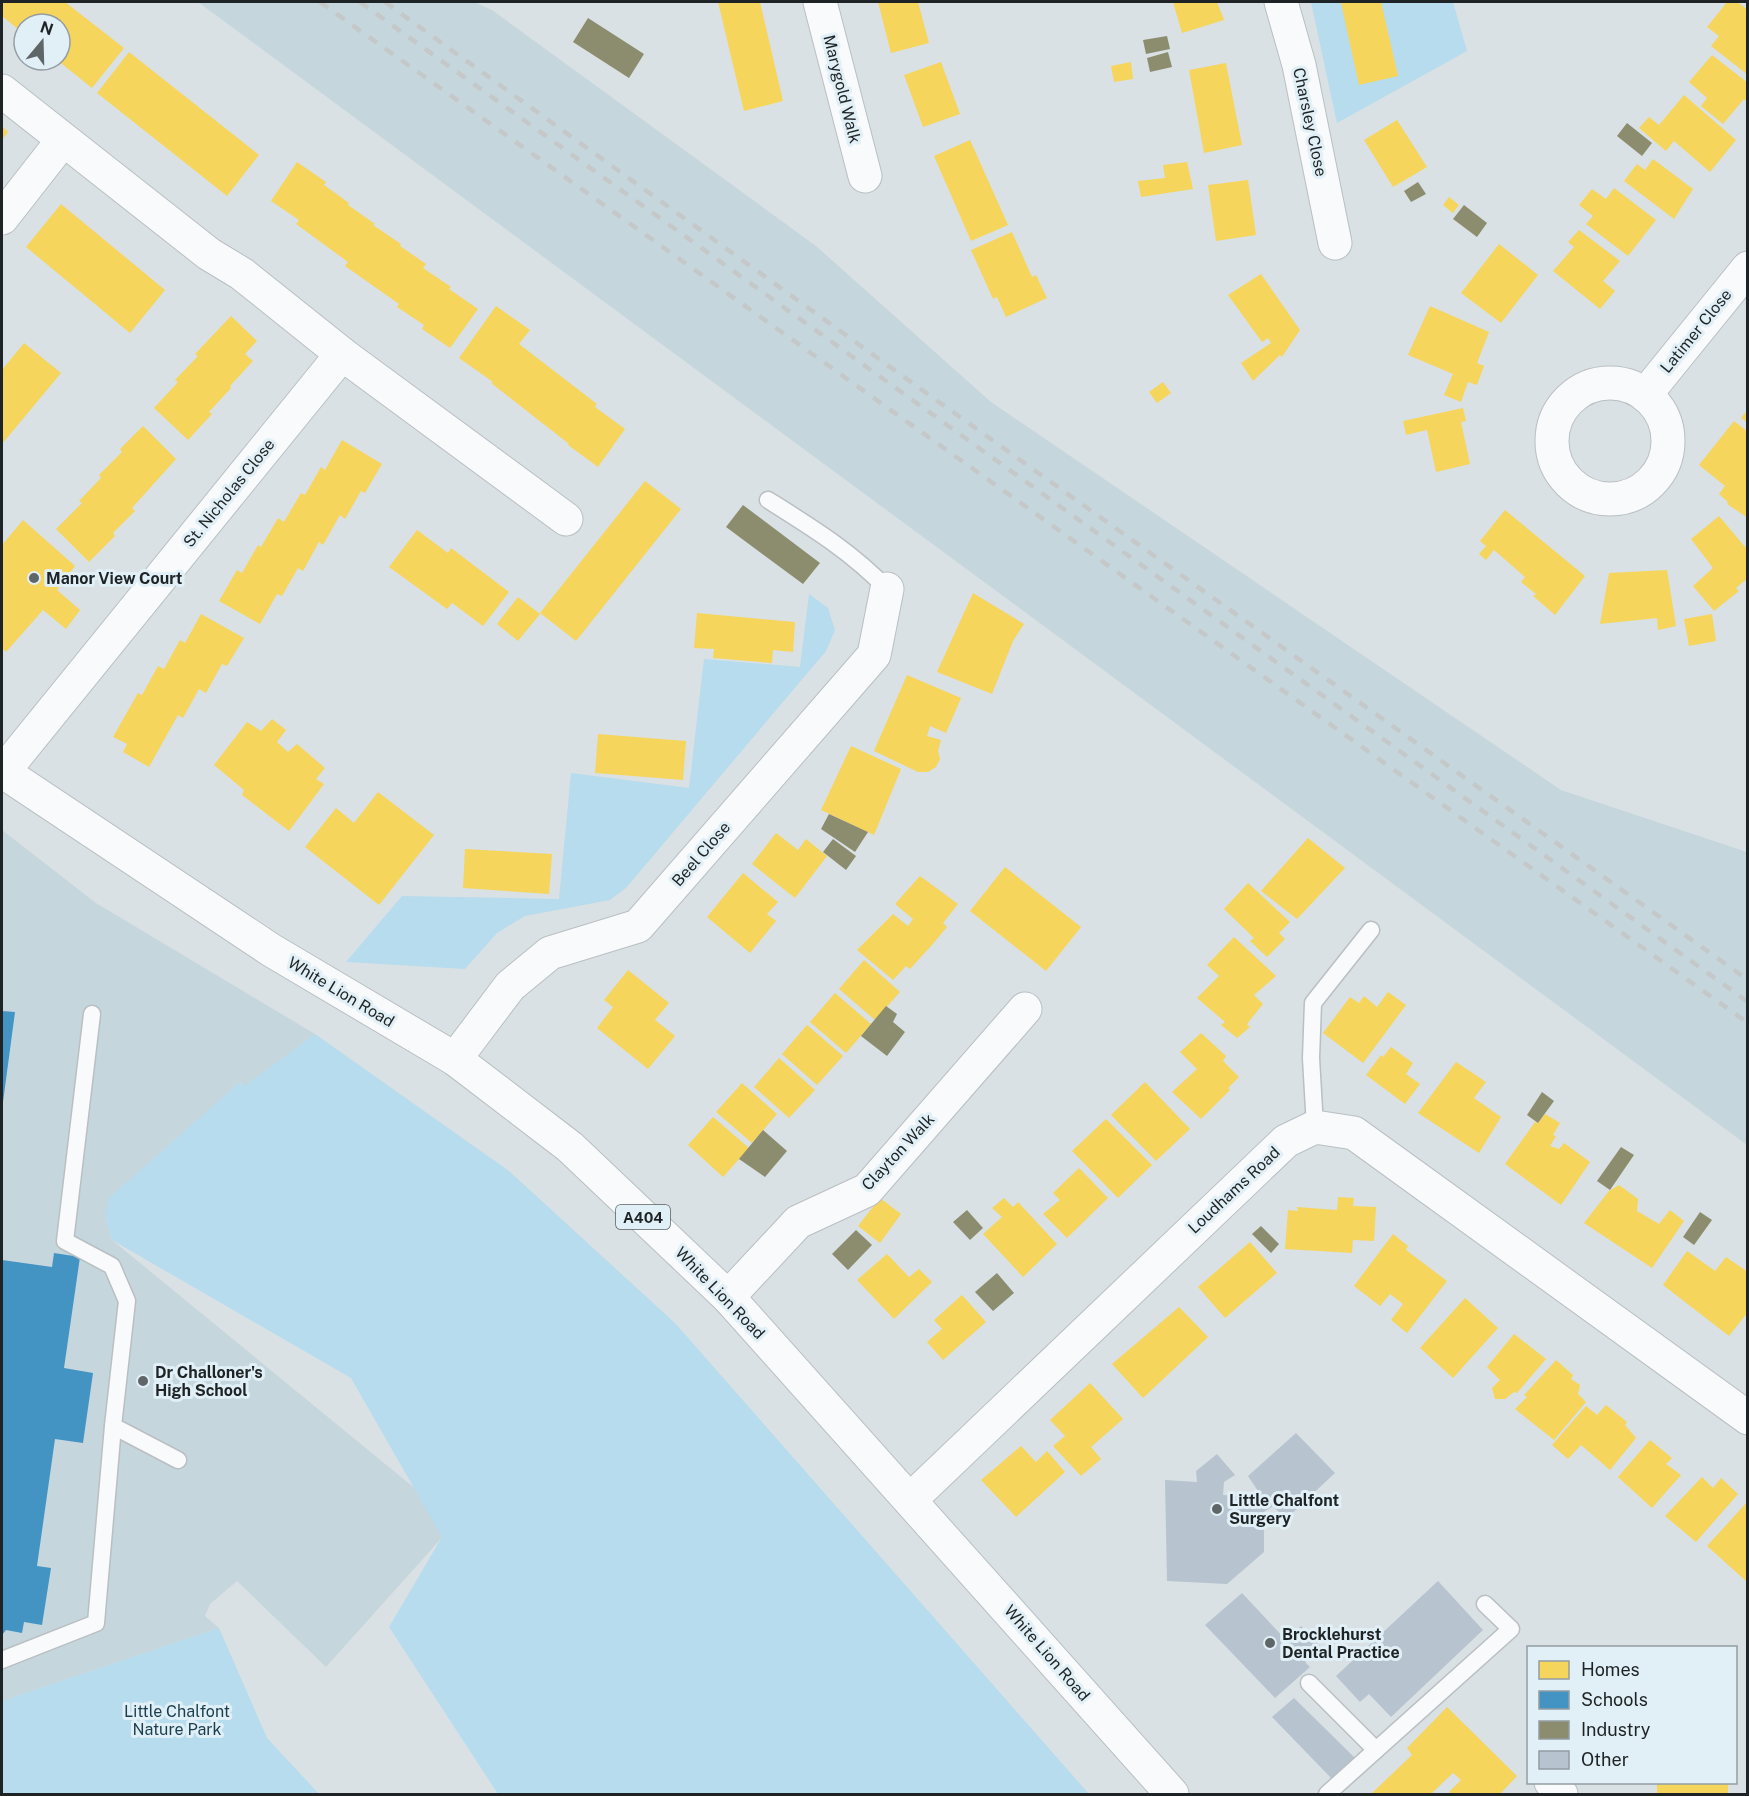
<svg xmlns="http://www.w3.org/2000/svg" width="1749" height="1796" font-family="'Public Sans',sans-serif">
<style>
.built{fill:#c6d6dd}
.green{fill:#b6dced}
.homes{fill:#f6d55c}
.schools{fill:#4393c3}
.industry{fill:#8c8c6e}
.building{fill:#b7c3cf}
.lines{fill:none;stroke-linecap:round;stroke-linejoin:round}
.lane-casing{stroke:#b9bfc2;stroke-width:19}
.street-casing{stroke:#b9bfc2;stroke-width:35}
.primary-casing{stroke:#b9bfc2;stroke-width:35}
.lane{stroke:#f9fafb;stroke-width:16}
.street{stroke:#f9fafb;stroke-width:33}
.primary{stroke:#f9fafb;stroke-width:33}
.rail{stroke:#c5c8c8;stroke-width:4.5;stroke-dasharray:10 10;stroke-linecap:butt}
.poi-dot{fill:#5f6668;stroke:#e1eff6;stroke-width:2}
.labels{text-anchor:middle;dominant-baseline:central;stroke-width:6;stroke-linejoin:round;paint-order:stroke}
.shield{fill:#e1eff6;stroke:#586064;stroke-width:1.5}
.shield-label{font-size:15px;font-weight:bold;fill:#1e2325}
.street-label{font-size:16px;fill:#1e2325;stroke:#e1eff6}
.poi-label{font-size:16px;font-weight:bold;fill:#1e2325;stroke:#e1eff6;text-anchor:start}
.park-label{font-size:16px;fill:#1a3e4e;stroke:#e1eff6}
</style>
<rect width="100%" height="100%" fill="#d9e1e4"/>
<!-- built -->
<g class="built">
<path d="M 198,2 L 474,2 L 492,10 L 816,246 L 991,402 L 1561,790 L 1747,852 L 1747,1145 Z"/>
<path d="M 2,830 L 96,903 L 315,1034 L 245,1087 L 241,1082 L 105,1215 L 112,1240 L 456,1522 L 326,1667 L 237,1581 L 210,1604 L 205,1616 L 219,1628 L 2,1701 Z"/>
</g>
<!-- green -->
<g class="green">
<path d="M 1311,2 L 1453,2 L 1467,51 L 1337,123 Z"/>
<path d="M 809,594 L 828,608 L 835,630 L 826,651 L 626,888 L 610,900 L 525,916 L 497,933 L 465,969 L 346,962 L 402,896 L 559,899 L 571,773 L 689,788 L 704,659 L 800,667 Z"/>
<path d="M 315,1034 L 509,1171 L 675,1323 L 1089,1794 L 498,1794 L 389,1627 L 442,1537 L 351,1378 L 112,1240 L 105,1215 L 109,1198 L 240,1082 L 245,1086 Z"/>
<path d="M 219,1628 L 267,1738 L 319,1794 L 2,1794 L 2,1701 Z"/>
</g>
<!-- homes -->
<g class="homes">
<path d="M 2,2 L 65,2 L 124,48 L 92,88 L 57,60 L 60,60 L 60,24 L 24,24 L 24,34 L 2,16 Z"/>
<path d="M 718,2 L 760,2 L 783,101 L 744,111 Z"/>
<path d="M 878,2 L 918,2 L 929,43 L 891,53 Z"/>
<path d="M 1173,2 L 1217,2 L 1224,20 L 1182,33 Z"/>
<path d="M 1346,2 L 1381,2 L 1398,76 L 1359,85 L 1341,3 Z"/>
<path d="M 1727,2 L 1737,2 L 1748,10 L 1748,75 L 1711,46 L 1719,36 L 1707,27 Z"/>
<path d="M 129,52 L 259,155 L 227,196 L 97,93 Z"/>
<path d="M 1712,55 L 1748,83 L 1748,103 L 1744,99 L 1723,124 L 1701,106 L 1707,98 L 1689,82 Z"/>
<path d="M 941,62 L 960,114 L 923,127 L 904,75 Z"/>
<path d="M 1131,62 L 1133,79 L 1114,82 L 1111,66 Z"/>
<path d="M 1226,63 L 1242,145 L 1204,153 L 1189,70 Z"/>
<path d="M 1684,95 L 1736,140 L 1710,172 L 1674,141 L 1666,151 L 1639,128 L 1649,117 L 1659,125 Z"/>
<path d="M 1397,120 L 1427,167 L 1393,187 L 1364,140 Z"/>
<path d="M 2,126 L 8,132 L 2,140 Z"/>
<path d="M 970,140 L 1008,225 L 971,241 L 934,156 Z"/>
<path d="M 1653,159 L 1693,189 L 1674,219 L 1624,181 L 1637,164 L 1645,170 Z"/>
<path d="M 297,162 L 326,182 L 324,185 L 349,203 L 348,205 L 375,224 L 373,225 L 401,244 L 400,246 L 426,264 L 423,268 L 451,287 L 449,289 L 478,309 L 450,348 L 422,329 L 424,325 L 397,307 L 399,304 L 345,266 L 348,262 L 296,224 L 299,220 L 271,201 Z"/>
<path d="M 1187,162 L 1193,189 L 1141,197 L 1138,181 L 1165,178 L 1163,165 Z"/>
<path d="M 1248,180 L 1256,235 L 1216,241 L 1208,185 Z"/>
<path d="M 1614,188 L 1656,220 L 1628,256 L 1586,224 L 1593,216 L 1579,205 L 1592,189 L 1606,199 Z"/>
<path d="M 1449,197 L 1459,205 L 1453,213 L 1443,205 Z"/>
<path d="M 61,204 L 165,290 L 130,333 L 26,247 Z"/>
<path d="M 1579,230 L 1620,261 L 1603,281 L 1615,291 L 1600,309 L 1553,271 L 1574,247 L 1568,242 Z"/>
<path d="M 1012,232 L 1032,277 L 1036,275 L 1047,298 L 1006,317 L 997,297 L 993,299 L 971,250 Z"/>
<path d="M 1499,244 L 1538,275 L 1501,323 L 1461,293 Z"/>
<path d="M 1261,274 L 1300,330 L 1282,357 L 1280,355 L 1253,381 L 1241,363 L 1271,343 L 1268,338 L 1262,342 L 1228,295 Z"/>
<path d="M 496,306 L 530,330 L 519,344 L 597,404 L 595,407 L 625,429 L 598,467 L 568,445 L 569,444 L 491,383 L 493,382 L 459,358 Z"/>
<path d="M 1430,306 L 1489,332 L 1477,363 L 1484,366 L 1477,385 L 1468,382 L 1461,402 L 1444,395 L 1453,374 L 1408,355 Z"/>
<path d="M 231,316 L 257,341 L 245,354 L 253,361 L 230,386 L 231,388 L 209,412 L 212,414 L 188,440 L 154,408 L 178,382 L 175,380 L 198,356 L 195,354 Z"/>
<path d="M 24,343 L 61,373 L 2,444 L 2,370 Z"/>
<path d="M 1163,382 L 1171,393 L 1157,403 L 1149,392 Z"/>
<path d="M 1463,408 L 1466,421 L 1461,422 L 1470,464 L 1436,472 L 1427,430 L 1406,435 L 1403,421 Z"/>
<path d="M 1748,409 L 1748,423 L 1741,418 Z"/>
<path d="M 1734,421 L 1748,432 L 1748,518 L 1727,504 L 1728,502 L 1719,494 L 1725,486 L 1699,465 Z"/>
<path d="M 143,426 L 176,459 L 132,508 L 135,511 L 113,533 L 115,536 L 89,562 L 56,529 L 82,503 L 79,501 L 101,478 L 99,475 L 122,452 L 120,449 Z"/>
<path d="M 342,440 L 382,464 L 365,493 L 361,491 L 345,519 L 340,515 L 323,545 L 319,542 L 303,571 L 298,568 L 282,596 L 277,594 L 260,624 L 219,601 L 237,570 L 242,573 L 258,545 L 261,547 L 278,518 L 284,522 L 301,493 L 305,495 L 321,467 L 325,470 Z"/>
<path d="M 645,481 L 681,509 L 576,641 L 540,613 Z"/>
<path d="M 1505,510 L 1585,576 L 1555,615 L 1533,596 L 1536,594 L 1521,582 L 1525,577 L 1494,550 L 1486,560 L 1479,554 L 1486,546 L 1480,541 Z"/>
<path d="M 1719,516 L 1745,547 L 1748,544 L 1748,578 L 1736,588 L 1739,591 L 1714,611 L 1693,586 L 1713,568 L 1691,539 Z"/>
<path d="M 23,520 L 75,566 L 57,590 L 80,610 L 66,629 L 43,610 L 6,652 L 2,648 L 2,545 Z"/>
<path d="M 417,530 L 448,553 L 451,548 L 509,592 L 483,626 L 452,603 L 447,609 L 389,567 Z"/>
<path d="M 1667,570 L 1676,626 L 1658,630 L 1657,618 L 1600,624 L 1609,573 Z"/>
<path d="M 973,593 L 1024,624 L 1013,641 L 992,694 L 937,672 Z"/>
<path d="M 518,597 L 540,614 L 518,641 L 497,624 Z"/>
<path d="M 697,613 L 795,622 L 793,652 L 773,650 L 772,663 L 713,658 L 714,649 L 694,648 Z"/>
<path d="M 201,614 L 244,638 L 227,666 L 222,664 L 206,693 L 199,689 L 183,718 L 178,715 L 149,767 L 123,752 L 127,744 L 113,737 L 138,693 L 142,695 L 158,666 L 164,669 L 180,640 L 185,643 Z"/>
<path d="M 1712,614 L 1716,641 L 1689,646 L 1684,619 Z"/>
<path d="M 907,675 L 961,698 L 946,733 L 930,726 L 927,736 L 941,740 L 938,751 L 940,759 L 936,767 L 928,772 L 918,772 L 874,751 Z"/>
<path d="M 272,719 L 286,730 L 277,742 L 288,752 L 297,744 L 325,768 L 316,779 L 324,784 L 289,831 L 242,795 L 244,790 L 214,765 L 247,722 L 261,731 Z"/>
<path d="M 598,734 L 686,741 L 683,780 L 595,773 Z"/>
<path d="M 851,746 L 901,769 L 874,835 L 821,810 Z"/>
<path d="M 378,792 L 434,835 L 379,905 L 305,847 L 336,808 L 354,823 Z"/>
<path d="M 776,833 L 798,850 L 806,839 L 827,856 L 795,898 L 752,864 Z"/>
<path d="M 1308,838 L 1345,868 L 1297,919 L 1261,891 Z"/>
<path d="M 465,849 L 552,854 L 549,894 L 463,888 Z"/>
<path d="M 1005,867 L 1081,927 L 1046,971 L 970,911 Z"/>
<path d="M 743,873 L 778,902 L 767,914 L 776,921 L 750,953 L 707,917 Z"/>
<path d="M 920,876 L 958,904 L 943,923 L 947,927 L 931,946 L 910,969 L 906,966 L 893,980 L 857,950 L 893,914 L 908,926 L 913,919 L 895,904 Z"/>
<path d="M 1248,883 L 1290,922 L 1279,933 L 1285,939 L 1267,957 L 1250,941 L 1254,938 L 1224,909 Z"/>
<path d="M 1234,937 L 1276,976 L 1254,995 L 1263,1004 L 1247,1024 L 1250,1027 L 1237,1038 L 1221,1025 L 1225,1022 L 1197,998 L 1219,976 L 1207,965 Z"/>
<path d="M 864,960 L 900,992 L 875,1020 L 839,989 Z"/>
<path d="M 628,970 L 669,1003 L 655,1020 L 675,1036 L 648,1069 L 597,1028 L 613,1007 L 604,1000 Z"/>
<path d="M 1388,992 L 1406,1005 L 1363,1063 L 1323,1033 L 1350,997 L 1359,1003 L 1364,996 L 1377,1007 Z"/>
<path d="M 835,993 L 871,1024 L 846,1053 L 810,1022 Z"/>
<path d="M 807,1025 L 843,1056 L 817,1085 L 782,1054 Z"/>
<path d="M 1201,1033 L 1226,1056 L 1223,1061 L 1239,1077 L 1228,1088 L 1230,1090 L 1201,1119 L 1172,1092 L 1197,1069 L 1180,1052 Z"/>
<path d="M 1391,1047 L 1413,1063 L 1406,1074 L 1420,1084 L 1405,1104 L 1366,1075 L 1381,1055 L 1383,1057 Z"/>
<path d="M 779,1058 L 815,1090 L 789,1118 L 754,1087 Z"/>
<path d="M 1456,1062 L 1486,1082 L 1474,1098 L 1501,1117 L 1479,1153 L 1418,1113 Z"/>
<path d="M 1145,1082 L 1190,1129 L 1156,1161 L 1111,1115 Z"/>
<path d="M 742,1083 L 777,1114 L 752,1143 L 716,1112 Z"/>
<path d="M 1545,1114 L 1560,1123 L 1553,1135 L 1556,1136 L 1550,1146 L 1559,1149 L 1564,1143 L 1590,1162 L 1561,1205 L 1505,1164 L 1535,1122 L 1538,1123 Z"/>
<path d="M 713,1117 L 749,1148 L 723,1177 L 688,1145 Z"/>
<path d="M 1106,1119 L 1152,1165 L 1118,1198 L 1072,1151 Z"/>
<path d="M 1079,1168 L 1108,1198 L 1067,1238 L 1043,1214 L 1060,1200 L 1053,1193 Z"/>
<path d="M 1619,1185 L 1638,1199 L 1637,1211 L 1659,1224 L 1670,1210 L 1684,1221 L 1652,1268 L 1584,1223 L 1609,1191 Z"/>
<path d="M 1338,1197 L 1354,1198 L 1353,1206 L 1376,1207 L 1374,1241 L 1353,1240 L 1352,1253 L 1285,1249 L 1288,1210 L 1298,1211 L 1297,1207 L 1337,1210 Z"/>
<path d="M 880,1198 L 901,1214 L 880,1243 L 858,1226 Z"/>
<path d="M 1004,1198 L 1013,1207 L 1018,1202 L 1057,1244 L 1023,1277 L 983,1234 L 1002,1217 L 992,1208 Z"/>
<path d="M 1393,1234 L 1408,1246 L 1406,1250 L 1447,1281 L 1407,1333 L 1391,1320 L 1403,1304 L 1390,1294 L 1380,1306 L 1354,1286 Z"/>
<path d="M 1250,1242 L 1277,1273 L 1225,1318 L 1198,1287 Z"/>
<path d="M 1687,1251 L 1715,1271 L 1726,1257 L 1748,1272 L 1748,1312 L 1729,1336 L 1663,1285 Z"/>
<path d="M 887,1254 L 909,1277 L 919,1269 L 932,1282 L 894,1319 L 857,1280 Z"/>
<path d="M 962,1295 L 986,1322 L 943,1360 L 927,1342 L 942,1329 L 934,1320 Z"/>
<path d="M 1465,1298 L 1498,1328 L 1453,1378 L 1420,1348 Z"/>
<path d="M 1179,1307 L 1208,1337 L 1143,1398 L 1112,1364 Z"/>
<path d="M 1514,1334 L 1546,1359 L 1517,1393 L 1514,1392 L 1505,1399 L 1495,1399 L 1492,1388 L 1500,1380 L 1487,1367 Z"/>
<path d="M 1556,1360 L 1573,1375 L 1571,1379 L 1580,1385 L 1578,1394 L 1586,1402 L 1554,1440 L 1515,1409 L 1527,1397 L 1524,1395 Z"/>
<path d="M 1090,1383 L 1123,1419 L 1091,1447 L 1101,1459 L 1081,1476 L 1053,1446 L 1065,1436 L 1050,1420 Z"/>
<path d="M 1606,1405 L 1627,1422 L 1625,1425 L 1636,1438 L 1610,1470 L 1581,1445 L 1568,1459 L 1552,1445 L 1586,1406 L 1597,1415 Z"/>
<path d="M 1650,1440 L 1672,1458 L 1666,1464 L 1681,1475 L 1652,1508 L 1618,1477 Z"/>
<path d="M 1021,1446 L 1036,1462 L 1047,1451 L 1065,1472 L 1016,1517 L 981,1480 Z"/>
<path d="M 1702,1477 L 1713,1488 L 1721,1478 L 1738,1494 L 1696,1542 L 1665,1516 Z"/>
<path d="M 1748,1501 L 1748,1579 L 1746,1581 L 1707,1546 Z"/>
<path d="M 1447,1707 L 1517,1776 L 1500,1794 L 1452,1794 L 1449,1792 L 1461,1780 L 1453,1773 L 1431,1794 L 1371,1794 L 1412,1755 L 1407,1748 Z"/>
<rect x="1657" y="1782" width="71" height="12"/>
</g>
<!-- schools -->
<g class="schools">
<path d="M 2,1011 L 15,1012 L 3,1102 L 2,1102 Z"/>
<path d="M 54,1253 L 80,1257 L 64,1368 L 93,1373 L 83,1443 L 55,1439 L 37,1566 L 51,1568 L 42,1625 L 24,1622 L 22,1633 L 6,1630 L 2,1635 L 2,1260 L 52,1267 Z"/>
</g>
<!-- industry -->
<g class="industry">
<path d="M 588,18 L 644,54 L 629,78 L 573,42 Z"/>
<path d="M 1167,36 L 1170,49 L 1146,54 L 1143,40 Z"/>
<path d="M 1168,52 L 1172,67 L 1150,72 L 1147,58 Z"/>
<path d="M 1627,123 L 1652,143 L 1642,156 L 1617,136 Z"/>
<path d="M 1418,182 L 1426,194 L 1411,202 L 1404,191 Z"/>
<path d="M 1464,205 L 1487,223 L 1477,237 L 1453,219 Z"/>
<path d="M 743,505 L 820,563 L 803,584 L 726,527 Z"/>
<path d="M 829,814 L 868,832 L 855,852 L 821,829 Z"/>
<path d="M 833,839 L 856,856 L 846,870 L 823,852 Z"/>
<path d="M 886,1006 L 897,1014 L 893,1022 L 905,1032 L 887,1056 L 861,1036 Z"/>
<path d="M 1542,1092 L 1554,1101 L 1538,1123 L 1527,1115 Z"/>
<path d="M 763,1130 L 787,1151 L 765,1177 L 739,1159 Z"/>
<path d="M 1621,1147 L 1634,1155 L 1610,1190 L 1597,1181 Z"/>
<path d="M 967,1210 L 983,1228 L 970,1240 L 953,1222 Z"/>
<path d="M 1700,1212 L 1712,1220 L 1694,1245 L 1683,1237 Z"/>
<path d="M 1261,1226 L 1279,1244 L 1271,1253 L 1252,1234 Z"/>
<path d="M 856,1230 L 872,1245 L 848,1270 L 832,1254 Z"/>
<path d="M 997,1273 L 1014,1293 L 993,1311 L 975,1292 Z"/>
</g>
<!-- building -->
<g class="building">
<path d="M 1296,1433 L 1335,1473 L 1286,1519 L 1273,1506 L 1264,1512 L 1264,1552 L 1227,1584 L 1167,1581 L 1165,1480 L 1197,1482 L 1196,1471 L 1217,1454 L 1235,1475 L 1224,1482 L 1223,1495 L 1253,1497 L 1258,1491 L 1248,1476 Z"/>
<path d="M 1438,1581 L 1483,1630 L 1391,1717 L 1369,1694 L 1360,1702 L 1336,1676 Z"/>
<path d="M 1242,1593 L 1286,1640 L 1301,1626 L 1321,1647 L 1305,1662 L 1310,1667 L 1275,1698 L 1205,1625 Z"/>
<path d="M 1294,1698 L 1356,1759 L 1334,1781 L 1272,1717 Z"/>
</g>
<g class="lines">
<defs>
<g id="lane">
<path d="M 768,500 C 811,527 852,552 887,589"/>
<path d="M 92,1014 L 65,1241 L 112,1266 L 127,1301 L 113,1426 L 178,1460"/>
<path d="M 1315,1127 L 1311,1058 L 1313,1003 L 1371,930"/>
<path d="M 2,1660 L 96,1623 L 113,1426"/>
<path d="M 1309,1683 L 1376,1750"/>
<path d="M 1327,1794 L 1511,1629 L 1485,1604"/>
</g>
<g id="street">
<path d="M 820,2 L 865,176"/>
<path d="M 1281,2 L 1299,65 L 1335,243"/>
<path d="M 2,91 L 209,254 L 242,274 L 342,354 L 566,519"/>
<path d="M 2,218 L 63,140"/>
<circle cx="1610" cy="441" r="58"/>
<path d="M 1645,395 L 1748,268"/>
<path d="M 3,772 L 342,354"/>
<path d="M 455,1059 L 510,986 L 550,953 L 638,926 L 874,655 L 887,589"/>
<path d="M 728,1297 L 798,1222 L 867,1190 L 1025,1009"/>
<path d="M 910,1500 L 1286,1141 L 1315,1127 L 1354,1133 L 1748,1418"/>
<path d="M 1551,1782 L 1561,1794"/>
</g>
<path id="primary" d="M 2,771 L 271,950 L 455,1059 L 570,1147 L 728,1297 L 1172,1794"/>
</defs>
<!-- lane casing -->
<use href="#lane" class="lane-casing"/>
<!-- street casing -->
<use href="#street" class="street-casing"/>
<!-- primary casing -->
<use href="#primary" class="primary-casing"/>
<!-- lane -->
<use href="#lane" class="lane"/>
<!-- street -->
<use href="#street" class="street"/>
<!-- primary -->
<use href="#primary" class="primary"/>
<!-- rail -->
<g class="rail">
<path d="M 320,2 L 1748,1023"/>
<path d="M 360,2 L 1748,1002"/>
<path d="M 385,2 L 897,372 L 1748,980"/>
</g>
</g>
<!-- markers -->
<g class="poi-dot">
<circle cx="34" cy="578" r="6"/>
<circle cx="143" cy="1381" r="6"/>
<circle cx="1217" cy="1509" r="6"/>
<circle cx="1270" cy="1643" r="6"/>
</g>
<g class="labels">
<!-- shield labels -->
<rect class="shield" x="616" y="1205" width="54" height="24" rx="4.5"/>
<g class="shield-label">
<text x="643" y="1217">A404</text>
</g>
<!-- street labels -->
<g class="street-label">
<text transform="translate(842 89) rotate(76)">Marygold Walk</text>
<text transform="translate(1310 122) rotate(78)">Charsley Close</text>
<text transform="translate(1696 331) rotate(-51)">Latimer Close</text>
<text transform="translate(229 493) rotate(-51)">St. Nicholas Close</text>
<text transform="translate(701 854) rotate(-49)">Beel Close</text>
<text transform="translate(341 992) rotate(31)">White Lion Road</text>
<text transform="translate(898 1152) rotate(-47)">Clayton Walk</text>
<text transform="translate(1234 1190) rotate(-43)">Loudhams Road</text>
<text transform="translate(720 1293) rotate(46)">White Lion Road</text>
<text transform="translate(1047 1653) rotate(49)">White Lion Road</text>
</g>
<!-- poi labels -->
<g class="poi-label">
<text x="46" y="578">Manor View Court</text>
<text x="155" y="1372">Dr Challoner's<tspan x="155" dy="18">High School</tspan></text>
<text x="1229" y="1500">Little Chalfont<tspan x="1229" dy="18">Surgery</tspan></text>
<text x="1282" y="1634">Brocklehurst<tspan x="1282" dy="18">Dental Practice</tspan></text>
</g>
<!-- park labels -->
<g class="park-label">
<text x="177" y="1711">Little Chalfont<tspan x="177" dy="18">Nature Park</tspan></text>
</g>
</g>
<!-- border -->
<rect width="1749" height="1796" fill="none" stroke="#1e2325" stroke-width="6"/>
<!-- legend -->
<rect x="1527" y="1646" width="210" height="138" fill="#e1eff6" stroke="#939da2" stroke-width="1.5"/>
<rect x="1539" y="1661" width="30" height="18" fill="#f6d55c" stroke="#939da2" stroke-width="1.5"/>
<text x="1581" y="1676" font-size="18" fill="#1e2325">Homes</text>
<rect x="1539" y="1691" width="30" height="18" fill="#4393c3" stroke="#939da2" stroke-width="1.5"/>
<text x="1581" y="1706" font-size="18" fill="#1e2325">Schools</text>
<rect x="1539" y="1721" width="30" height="18" fill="#8c8c6e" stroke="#939da2" stroke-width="1.5"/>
<text x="1581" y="1736" font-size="18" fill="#1e2325">Industry</text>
<rect x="1539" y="1751" width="30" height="18" fill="#b7c3cf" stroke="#939da2" stroke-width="1.5"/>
<text x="1581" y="1766" font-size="18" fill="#1e2325">Other</text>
<!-- north arrow -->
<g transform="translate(42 42) rotate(19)"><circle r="28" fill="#e1eff6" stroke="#939da2" stroke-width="1.5"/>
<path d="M0-4.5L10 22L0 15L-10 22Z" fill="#5f6668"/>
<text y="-9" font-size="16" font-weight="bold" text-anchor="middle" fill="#1e2325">N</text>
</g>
</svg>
